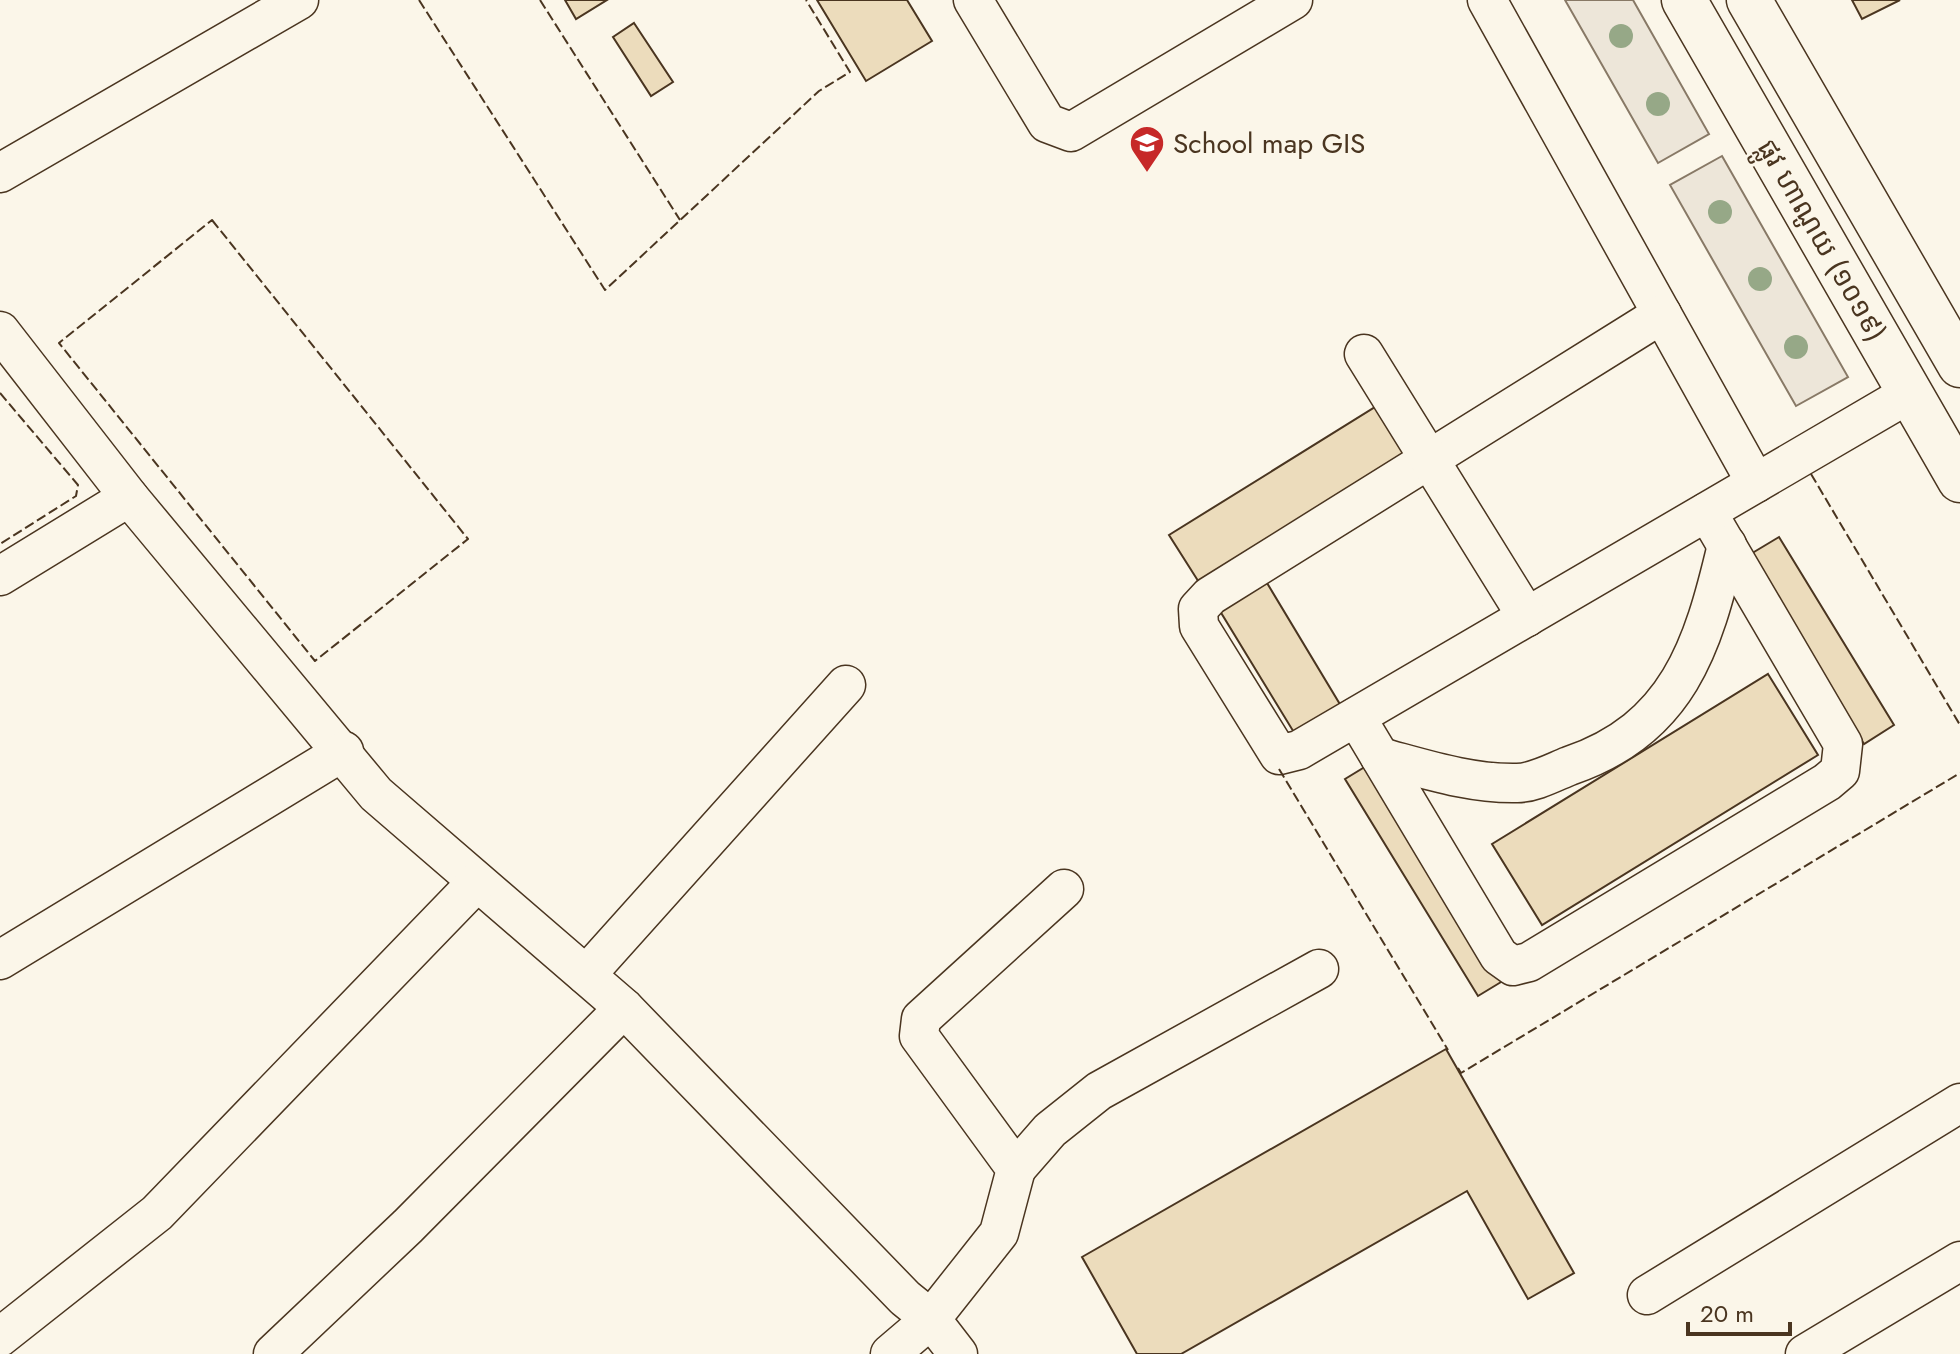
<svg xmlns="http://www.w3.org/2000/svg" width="1960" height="1354" font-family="Jost,'Noto Sans Khmer',sans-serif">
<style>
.green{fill:#ede6d9;stroke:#887966;stroke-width:2}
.building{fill:#ecdcbc;stroke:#4a3520;stroke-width:2}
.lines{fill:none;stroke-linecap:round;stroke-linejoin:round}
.minor-casing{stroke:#4a3520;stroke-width:41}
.major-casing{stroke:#4a3520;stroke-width:47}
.minor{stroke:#fbf6e9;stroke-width:38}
.major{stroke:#fbf6e9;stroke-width:44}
.fence{stroke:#4a3520;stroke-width:2;stroke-dasharray:10 4;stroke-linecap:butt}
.tree{fill:#96a887}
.labels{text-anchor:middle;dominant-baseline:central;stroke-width:6;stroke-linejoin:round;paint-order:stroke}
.poi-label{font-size:28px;fill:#4a3520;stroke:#fbf6e9;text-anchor:start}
.street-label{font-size:28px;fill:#4a3520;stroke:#fbf6e9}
</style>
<rect width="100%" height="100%" fill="#fbf6e9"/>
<!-- green -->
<g class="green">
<path d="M 1565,0 L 1633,0 L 1709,134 L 1658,163 Z"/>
<path d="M 1722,156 L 1848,377 L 1796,406 L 1670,185 Z"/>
</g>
<!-- building -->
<g class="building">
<path d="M 565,0 L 607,0 L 576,19 Z"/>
<path d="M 817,0 L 907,0 L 932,41 L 866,81 Z"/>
<path d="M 1852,0 L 1900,0 L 1862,19 Z"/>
<path d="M 634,23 L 673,82 L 651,96 L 613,37 Z"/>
<path d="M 1380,404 L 1418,465 L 1207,595 L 1169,535 Z"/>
<path d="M 1779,537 L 1894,725 L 1864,744 L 1749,555 Z"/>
<path d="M 1267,583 L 1344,711 L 1298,739 L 1220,611 Z"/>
<path d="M 1768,674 L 1818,755 L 1542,925 L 1492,844 Z"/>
<path d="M 1373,762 L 1506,979 L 1478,996 L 1345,779 Z"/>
<path d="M 1446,1049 L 1574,1273 L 1528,1299 L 1467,1191 L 1181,1354 L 1137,1354 L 1082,1257 Z"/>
</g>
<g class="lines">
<defs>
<g id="minor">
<path d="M 973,0 L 1047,123 L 1071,132 L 1293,0"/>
<path d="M 1487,0 L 1756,483"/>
<path d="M 0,173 L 299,0"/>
<path d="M 1662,314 L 1210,596 L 1198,609 L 1199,626 L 1279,755 L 1299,750 L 1910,393"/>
<path d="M 0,331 L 129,497 L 376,794 L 624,1008 L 905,1298 L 931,1319 L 958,1354"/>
<path d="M 1364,354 L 1527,617"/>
<path d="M 0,576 L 129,497"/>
<path d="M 1356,717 L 1499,956 L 1513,966 L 1529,962 L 1827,782 L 1840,771 L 1843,744 L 1707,512"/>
<path d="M 1380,757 C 1425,769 1470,784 1517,783 C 1534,783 1554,772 1569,766 C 1678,729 1703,647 1727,545"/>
<path d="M 0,960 L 344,751"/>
<path d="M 586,975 L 846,685"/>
<path d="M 1016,1169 L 1050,1130 L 1099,1091 L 1319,969"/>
<path d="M 1647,1295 L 1960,1103"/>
<path d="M 0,1337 L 157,1213 L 477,882"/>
<path d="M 273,1354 L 408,1226 L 624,1008"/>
<path d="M 890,1354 L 931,1319 L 999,1233 L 1016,1169 L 919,1036 L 921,1019 L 1064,889"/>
<path d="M 1805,1354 L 1960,1261"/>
</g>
<g id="major">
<path d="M 1684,0 L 1960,480"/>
<path d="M 1749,0 L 1960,365"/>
</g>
</defs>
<!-- minor casing -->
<use href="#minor" class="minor-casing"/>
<!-- major casing -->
<use href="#major" class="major-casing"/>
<!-- minor -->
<use href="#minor" class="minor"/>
<!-- major -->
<use href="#major" class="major"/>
<!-- fence -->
<g class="fence">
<path d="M 419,0 L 605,290 L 819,91 L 850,72 L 806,0"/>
<path d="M 540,0 L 680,220"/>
<path d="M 212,220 L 468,539 L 315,661 L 59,343 Z"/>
<path d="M 0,393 L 78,485 L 76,496 L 0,544"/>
<path d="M 1811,474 L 1960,725"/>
<path d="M 1279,769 L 1448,1050"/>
<path d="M 1458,1068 L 1461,1073 L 1960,773"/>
</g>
</g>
<!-- trees -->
<g class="tree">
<circle cx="1621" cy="36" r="12"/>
<circle cx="1658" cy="104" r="12"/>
<circle cx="1720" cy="212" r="12"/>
<circle cx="1760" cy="279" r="12"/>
<circle cx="1796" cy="347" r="12"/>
</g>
<!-- icons -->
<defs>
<symbol id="school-pin" viewBox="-11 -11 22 30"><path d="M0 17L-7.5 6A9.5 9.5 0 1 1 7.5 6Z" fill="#c62828" stroke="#fbf6e9"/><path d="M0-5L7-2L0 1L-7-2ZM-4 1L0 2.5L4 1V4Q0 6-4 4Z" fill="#fff"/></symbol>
</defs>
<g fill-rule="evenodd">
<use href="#school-pin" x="1127" y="123" width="40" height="54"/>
</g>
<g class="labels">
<!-- poi labels -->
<g class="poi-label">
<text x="1173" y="143">School map GIS</text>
</g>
<!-- street labels -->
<g class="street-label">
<text transform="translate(1822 240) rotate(60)">ផ្លូវ ហាណូយ (១០១៩)</text>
</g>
</g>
<!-- scale -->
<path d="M1688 1322v12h102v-12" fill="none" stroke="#4a3520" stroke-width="4"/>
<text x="1700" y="1322" font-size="24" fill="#4a3520" stroke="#fbf6e9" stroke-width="6" paint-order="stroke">20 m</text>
</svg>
